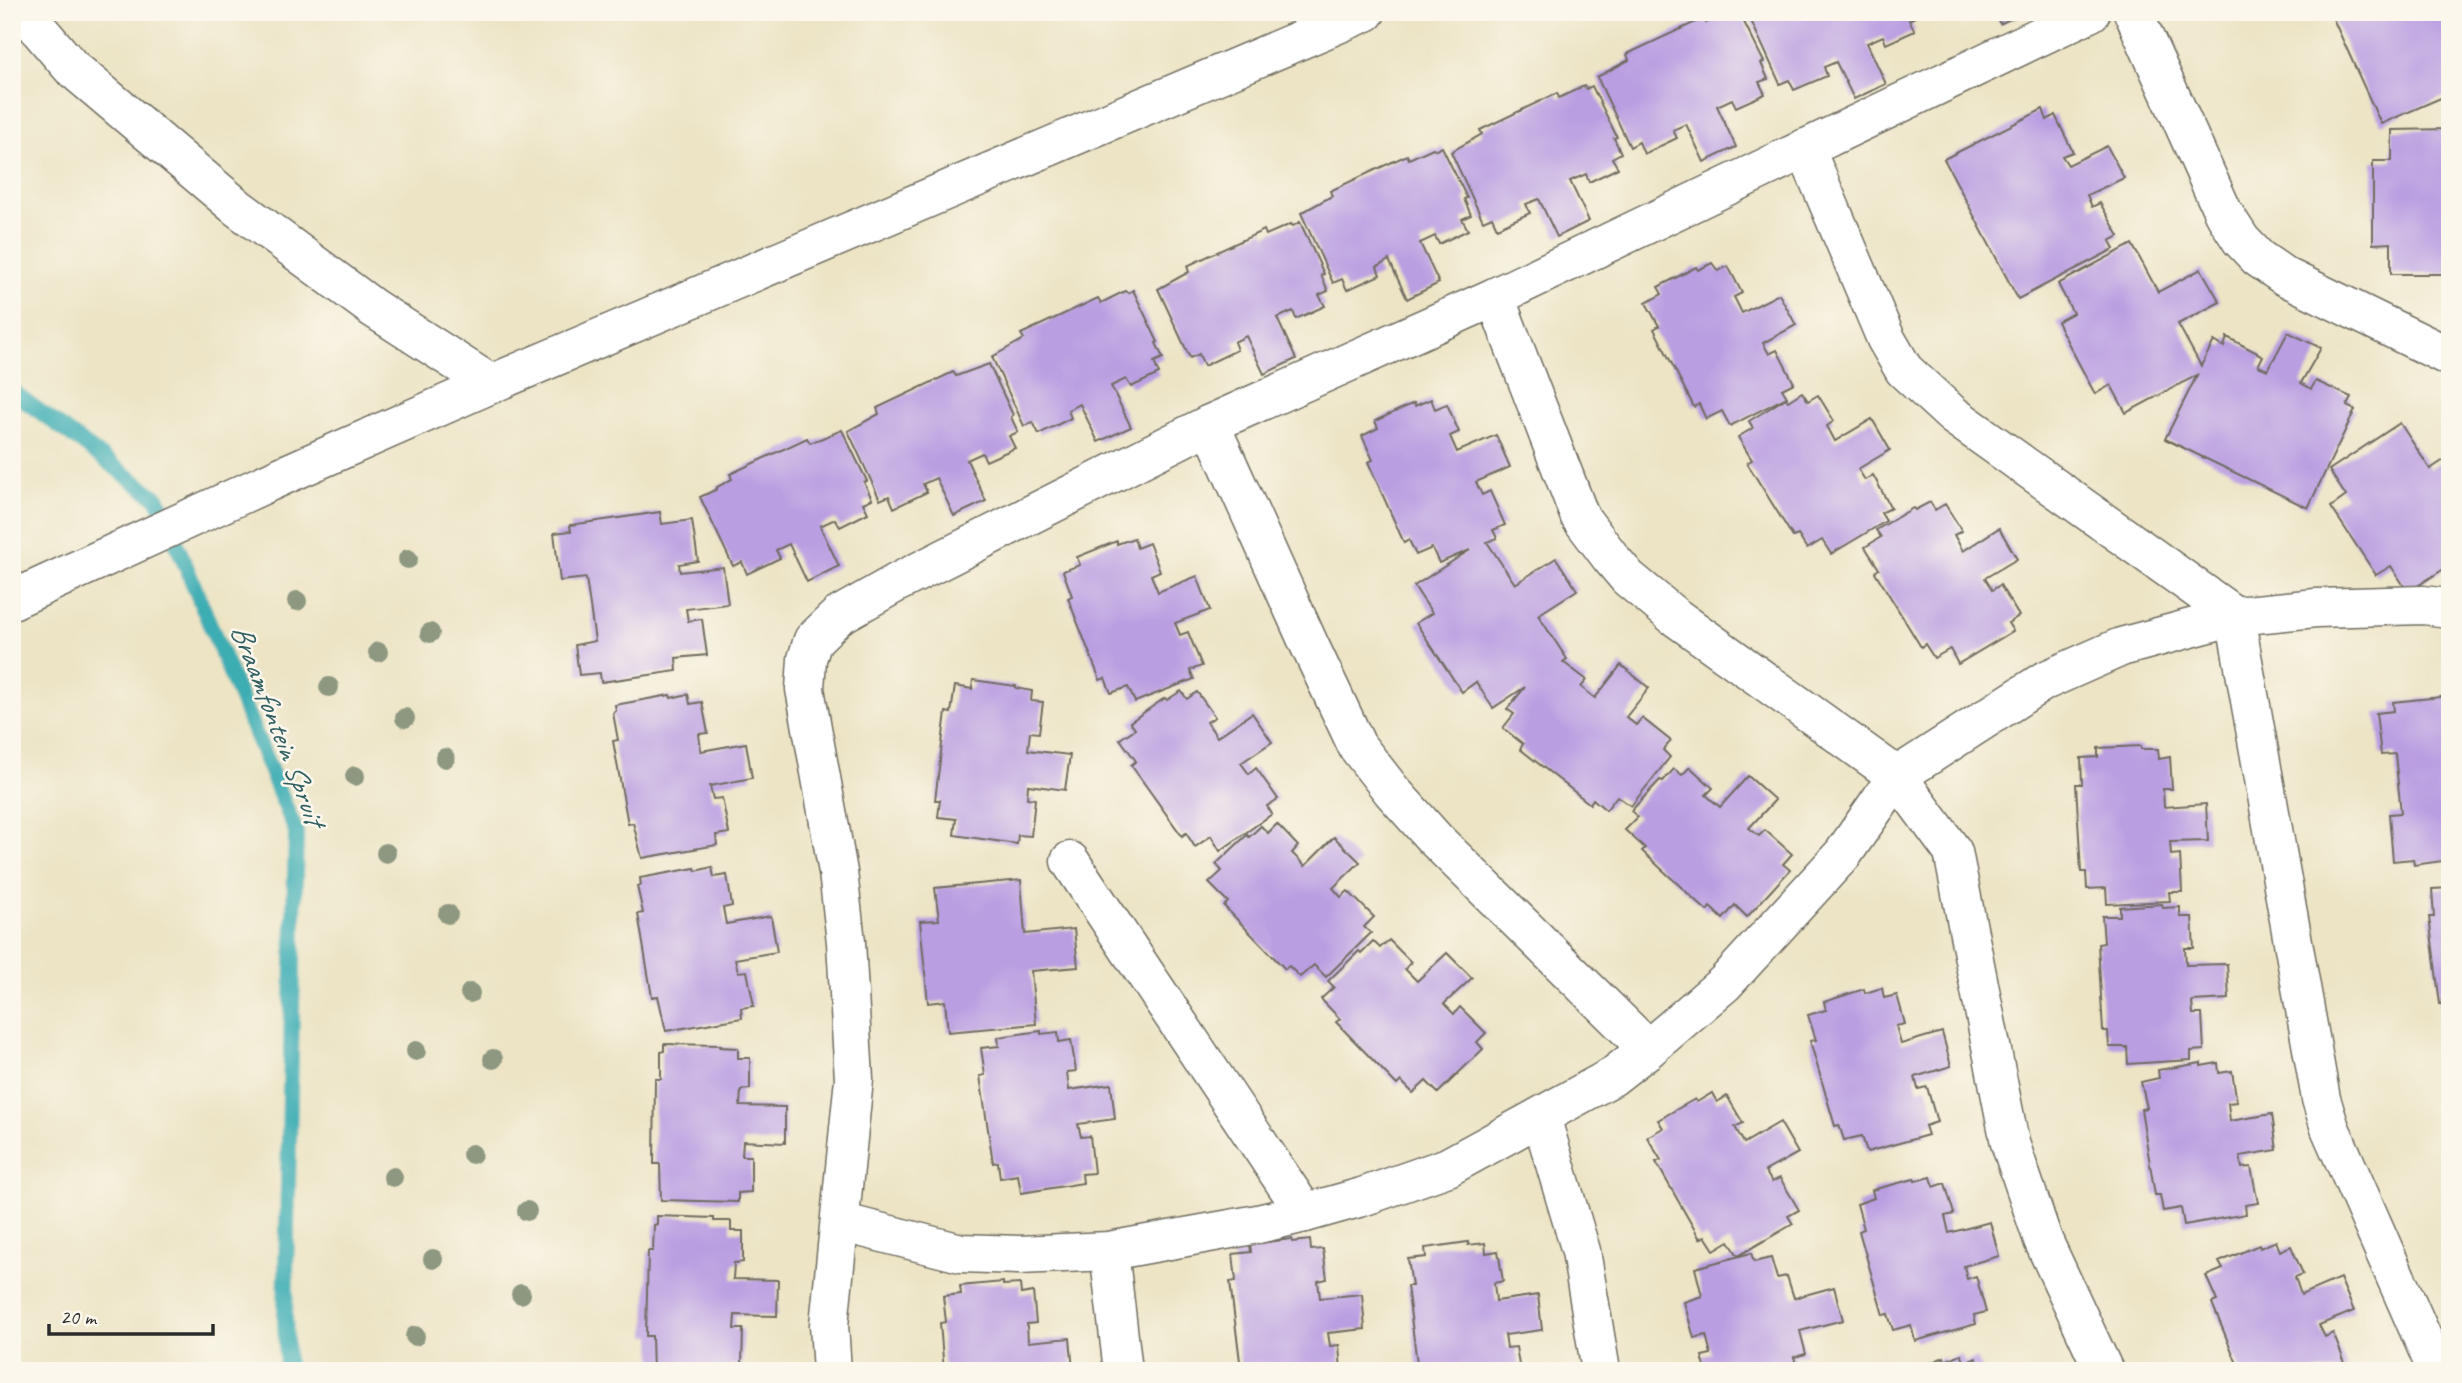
<svg xmlns="http://www.w3.org/2000/svg" width="2462" height="1383" font-family="Caveat,sans-serif">
<style>
.lines{fill:none;stroke-linecap:round;stroke-linejoin:round}
.stream{stroke:#3cadb4;stroke-width:16}
.building{fill:#b99ee1}
.street-casing{stroke:#6f6c61;stroke-width:41}
.street{stroke:#fff;stroke-width:38}
.tree{fill:#8e9880}
.labels{text-anchor:middle;dominant-baseline:central;stroke-width:5;stroke-linejoin:round;paint-order:stroke}
.water-label{font-size:30px;font-style:italic;fill:#325f62;stroke:#fbf7ec}
</style>
<rect width="100%" height="100%" fill="#fbf7ec"/>
<filter id="ink" filterUnits="userSpaceOnUse"><feTurbulence type="fractalNoise" baseFrequency=".0143" numOctaves="2"/><feDisplacementMap in="SourceGraphic" scale="14" xChannelSelector="R" yChannelSelector="G"/><feConvolveMatrix kernelMatrix="1 2 1 2 8 2 1 2 1" color-interpolation-filters="sRGB"/></filter>
<filter id="wash" filterUnits="userSpaceOnUse"><feTurbulence type="fractalNoise" baseFrequency=".00686" numOctaves="4" result="noise"/><feDisplacementMap in="SourceGraphic" scale="28" xChannelSelector="R" yChannelSelector="G"/><feGaussianBlur stdDeviation="1.57" result="paint"/><feColorMatrix in="noise" values="0 0 0 0 0 0 0 0 0 0 0 0 0 0 0 0 0 1.4 0 .05"/><feComposite in="paint" operator="in"/></filter>
<g filter="url(#wash)">
<rect width="100%" height="100%" fill="#ece4c5"/>
<g class="lines">
<!-- stream -->
<path class="stream" d="M 12,391 L 158,499 L 296,832 L 285,1317 L 287,1371"/>
</g>
<g id="blocks">
<!-- building -->
<g class="building">
<path d="M 1729,12 L 1733,14 L 1739,12 L 1764,62 L 1761,63 L 1768,79 L 1759,82 L 1765,94 L 1736,107 L 1732,99 L 1717,106 L 1736,147 L 1704,162 L 1686,124 L 1673,130 L 1677,138 L 1644,154 L 1639,142 L 1630,147 L 1597,77 L 1629,60 L 1627,54 L 1704,18 L 1706,23 Z"/>
<path d="M 1751,12 L 1918,12 L 1919,15 L 1909,20 L 1915,31 L 1886,44 L 1883,36 L 1867,43 L 1886,84 L 1854,99 L 1836,62 L 1824,67 L 1827,76 L 1794,90 L 1789,80 L 1780,84 L 1748,14 Z"/>
<path d="M 1994,12 L 2025,12 L 2000,24 Z"/>
<path d="M 2330,12 L 2450,12 L 2450,94 L 2381,124 Z"/>
<path d="M 1584,86 L 1586,89 L 1592,86 L 1617,137 L 1614,138 L 1621,153 L 1612,158 L 1618,168 L 1589,182 L 1586,174 L 1570,181 L 1589,221 L 1557,237 L 1539,199 L 1526,204 L 1530,213 L 1497,228 L 1492,217 L 1483,221 L 1451,152 L 1482,134 L 1480,130 L 1557,93 L 1559,98 Z"/>
<path d="M 2043,109 L 2047,120 L 2055,115 L 2073,152 L 2062,156 L 2068,165 L 2107,146 L 2124,178 L 2087,195 L 2092,207 L 2100,203 L 2119,236 L 2110,241 L 2114,249 L 2018,299 L 1944,159 Z"/>
<path d="M 2450,129 L 2450,274 L 2391,274 L 2391,243 L 2373,244 L 2373,161 L 2392,161 L 2392,130 Z"/>
<path d="M 1442,147 L 1467,198 L 1464,199 L 1471,215 L 1462,219 L 1468,230 L 1439,244 L 1435,236 L 1420,243 L 1439,283 L 1407,299 L 1389,260 L 1377,267 L 1380,275 L 1347,290 L 1342,279 L 1333,283 L 1301,213 L 1332,196 L 1330,191 L 1407,155 L 1409,159 L 1433,148 L 1436,150 Z"/>
<path d="M 1300,222 L 1324,274 L 1321,275 L 1328,291 L 1319,295 L 1325,306 L 1296,319 L 1293,311 L 1277,318 L 1296,359 L 1264,374 L 1246,336 L 1234,342 L 1237,350 L 1204,366 L 1199,354 L 1190,358 L 1158,289 L 1189,272 L 1187,266 L 1264,230 L 1266,235 L 1291,224 L 1293,226 Z"/>
<path d="M 2132,244 L 2158,292 L 2201,269 L 2220,302 L 2178,324 L 2201,366 L 2214,341 L 2224,347 L 2227,337 L 2263,356 L 2258,366 L 2268,370 L 2288,332 L 2321,348 L 2301,383 L 2311,389 L 2316,381 L 2351,397 L 2347,406 L 2355,410 L 2308,508 L 2165,439 L 2197,375 L 2126,413 L 2111,385 L 2095,394 L 2057,322 L 2073,313 L 2058,284 Z"/>
<path d="M 1712,263 L 1718,271 L 1728,266 L 1742,293 L 1734,297 L 1742,313 L 1779,294 L 1796,325 L 1763,343 L 1769,354 L 1777,350 L 1794,383 L 1782,389 L 1787,397 L 1730,426 L 1722,411 L 1706,419 L 1699,404 L 1694,407 L 1654,329 L 1659,326 L 1646,303 L 1662,294 L 1658,287 L 1696,267 L 1698,270 Z"/>
<path d="M 1133,290 L 1158,342 L 1156,343 L 1163,358 L 1154,362 L 1159,374 L 1131,387 L 1126,379 L 1111,386 L 1131,427 L 1098,442 L 1080,404 L 1068,410 L 1071,418 L 1039,434 L 1033,422 L 1024,426 L 992,357 L 1024,339 L 1021,334 L 1098,298 L 1101,303 L 1125,291 L 1128,293 Z"/>
<path d="M 989,364 L 1013,415 L 1011,417 L 1018,432 L 1009,436 L 1015,448 L 986,461 L 982,453 L 967,460 L 986,501 L 954,516 L 936,478 L 923,484 L 927,492 L 894,508 L 889,496 L 880,500 L 848,431 L 879,414 L 877,408 L 953,372 L 956,376 Z"/>
<path d="M 1802,392 L 1808,401 L 1818,395 L 1834,421 L 1827,426 L 1835,441 L 1872,419 L 1890,450 L 1858,469 L 1865,480 L 1873,475 L 1891,508 L 1881,513 L 1886,521 L 1831,554 L 1822,540 L 1807,549 L 1798,535 L 1793,537 L 1747,463 L 1752,460 L 1738,437 L 1753,428 L 1749,421 L 1786,398 L 1788,401 Z"/>
<path d="M 1431,399 L 1435,409 L 1447,404 L 1459,432 L 1450,436 L 1457,452 L 1496,435 L 1510,467 L 1476,482 L 1482,495 L 1490,491 L 1505,525 L 1493,530 L 1497,538 L 1487,542 L 1515,584 L 1556,558 L 1577,590 L 1538,615 L 1567,659 L 1563,662 L 1587,680 L 1581,687 L 1595,698 L 1621,665 L 1649,688 L 1626,717 L 1636,725 L 1642,718 L 1671,741 L 1663,750 L 1670,757 L 1631,806 L 1617,796 L 1606,810 L 1593,799 L 1590,804 L 1520,749 L 1523,744 L 1503,728 L 1514,714 L 1507,709 L 1525,687 L 1493,708 L 1476,682 L 1462,692 L 1416,623 L 1432,613 L 1414,586 L 1470,550 L 1439,563 L 1432,548 L 1416,555 L 1409,540 L 1404,543 L 1368,462 L 1373,460 L 1362,436 L 1378,428 L 1375,421 L 1414,403 L 1415,406 Z"/>
<path d="M 2400,423 L 2430,469 L 2450,456 L 2450,565 L 2408,592 L 2391,566 L 2376,575 L 2331,507 L 2346,496 L 2329,470 Z"/>
<path d="M 842,430 L 867,481 L 864,482 L 872,499 L 863,503 L 868,513 L 840,527 L 835,519 L 820,526 L 839,566 L 807,582 L 789,544 L 776,550 L 780,558 L 747,574 L 742,562 L 733,566 L 700,497 L 717,489 L 717,487 L 732,479 L 730,474 L 807,438 L 810,443 Z"/>
<path d="M 1930,502 L 1935,510 L 1945,504 L 1962,531 L 1954,535 L 1963,551 L 1999,528 L 2017,559 L 1985,578 L 1992,590 L 2000,585 L 2019,616 L 2008,623 L 2013,631 L 1958,664 L 1950,649 L 1934,658 L 1925,644 L 1921,647 L 1875,572 L 1879,569 L 1865,547 L 1881,537 L 1876,530 L 1913,508 L 1915,510 Z"/>
<path d="M 660,512 L 662,524 L 692,520 L 698,561 L 679,564 L 680,572 L 723,567 L 728,604 L 686,609 L 688,621 L 702,619 L 707,655 L 676,658 L 677,671 L 601,682 L 600,673 L 579,675 L 575,645 L 595,641 L 586,578 L 560,581 L 554,533 L 571,531 L 570,525 Z"/>
<path d="M 1134,538 L 1137,548 L 1149,543 L 1160,571 L 1151,575 L 1158,592 L 1197,576 L 1210,610 L 1175,623 L 1180,635 L 1188,632 L 1202,666 L 1190,670 L 1194,679 L 1135,702 L 1128,687 L 1111,693 L 1105,678 L 1100,680 L 1068,598 L 1072,596 L 1063,571 L 1080,565 L 1077,557 L 1117,541 L 1117,544 Z"/>
<path d="M 973,680 L 1016,686 L 1016,688 L 1032,691 L 1031,701 L 1043,702 L 1039,733 L 1030,732 L 1028,750 L 1070,755 L 1065,790 L 1028,785 L 1027,798 L 1035,799 L 1031,836 L 1018,835 L 1017,844 L 954,835 L 956,819 L 938,817 L 940,800 L 935,800 L 946,712 L 951,713 L 955,686 L 972,689 Z"/>
<path d="M 1181,691 L 1187,699 L 1197,692 L 1215,717 L 1207,722 L 1217,737 L 1252,713 L 1272,742 L 1241,763 L 1249,774 L 1256,768 L 1278,799 L 1267,806 L 1272,814 L 1220,851 L 1211,836 L 1195,847 L 1186,833 L 1182,836 L 1131,765 L 1136,761 L 1120,739 L 1135,729 L 1130,722 L 1165,698 L 1167,700 Z"/>
<path d="M 688,694 L 690,704 L 702,702 L 708,733 L 699,734 L 701,751 L 746,743 L 752,778 L 710,786 L 713,799 L 722,798 L 729,833 L 716,835 L 717,845 L 642,858 L 633,823 L 628,824 L 613,741 L 618,740 L 613,713 L 616,711 L 615,705 L 670,695 L 671,698 Z"/>
<path d="M 2450,696 L 2450,860 L 2414,865 L 2413,859 L 2393,861 L 2389,814 L 2401,813 L 2395,754 L 2381,755 L 2376,713 L 2394,711 L 2393,702 Z"/>
<path d="M 2141,746 L 2141,749 L 2158,749 L 2159,759 L 2170,757 L 2172,789 L 2163,789 L 2164,807 L 2206,804 L 2208,841 L 2170,842 L 2171,855 L 2180,854 L 2182,892 L 2169,892 L 2170,901 L 2107,904 L 2106,888 L 2087,889 L 2086,872 L 2081,872 L 2076,784 L 2082,784 L 2081,758 L 2098,757 L 2098,748 Z"/>
<path d="M 1690,767 L 1713,788 L 1706,795 L 1720,807 L 1748,776 L 1775,800 L 1749,828 L 1759,836 L 1765,830 L 1792,854 L 1783,864 L 1790,870 L 1747,917 L 1735,905 L 1723,919 L 1710,907 L 1707,911 L 1642,851 L 1645,848 L 1625,830 L 1638,817 L 1631,811 L 1660,780 L 1663,781 L 1674,769 L 1682,775 Z"/>
<path d="M 1277,824 L 1298,846 L 1292,853 L 1305,866 L 1334,837 L 1360,862 L 1333,888 L 1341,897 L 1348,891 L 1374,917 L 1364,927 L 1371,933 L 1326,977 L 1314,965 L 1300,977 L 1289,966 L 1285,969 L 1224,906 L 1228,902 L 1209,883 L 1222,871 L 1216,864 L 1247,835 L 1249,837 L 1261,826 L 1268,833 Z"/>
<path d="M 712,867 L 714,877 L 727,875 L 732,906 L 723,908 L 726,924 L 771,916 L 777,952 L 735,959 L 738,972 L 747,971 L 754,1006 L 741,1008 L 742,1018 L 666,1031 L 658,996 L 652,997 L 638,914 L 643,913 L 637,886 L 641,885 L 640,878 L 695,868 L 696,871 Z"/>
<path d="M 1021,880 L 1025,934 L 1074,929 L 1078,967 L 1031,971 L 1036,1024 L 948,1032 L 945,1001 L 928,1003 L 920,921 L 939,920 L 935,888 Z"/>
<path d="M 2450,888 L 2450,1022 L 2448,1022 L 2446,1004 L 2440,1004 L 2429,917 L 2434,917 L 2432,889 Z"/>
<path d="M 2162,904 L 2163,908 L 2180,907 L 2180,917 L 2192,917 L 2194,948 L 2185,948 L 2186,965 L 2227,964 L 2229,999 L 2192,1001 L 2193,1014 L 2202,1014 L 2204,1050 L 2191,1051 L 2191,1060 L 2128,1064 L 2127,1047 L 2109,1047 L 2108,1031 L 2103,1031 L 2098,944 L 2104,943 L 2102,916 L 2120,916 L 2120,907 Z"/>
<path d="M 1389,940 L 1411,962 L 1405,969 L 1417,981 L 1447,953 L 1472,978 L 1444,1004 L 1454,1014 L 1460,1007 L 1486,1033 L 1477,1042 L 1483,1049 L 1438,1093 L 1426,1081 L 1413,1093 L 1401,1081 L 1397,1085 L 1336,1022 L 1340,1019 L 1321,999 L 1334,987 L 1328,981 L 1359,951 L 1361,953 L 1373,941 L 1380,948 Z"/>
<path d="M 1882,988 L 1884,998 L 1897,995 L 1905,1024 L 1896,1026 L 1901,1044 L 1942,1032 L 1951,1066 L 1915,1077 L 1918,1089 L 1927,1087 L 1937,1122 L 1925,1126 L 1928,1135 L 1867,1152 L 1862,1136 L 1844,1140 L 1839,1125 L 1835,1126 L 1810,1041 L 1816,1040 L 1808,1015 L 1826,1010 L 1824,1002 L 1864,989 L 1865,993 Z"/>
<path d="M 1041,1031 L 1041,1034 L 1058,1032 L 1059,1042 L 1071,1040 L 1076,1071 L 1067,1072 L 1069,1090 L 1111,1084 L 1115,1119 L 1078,1124 L 1081,1137 L 1090,1136 L 1094,1173 L 1082,1174 L 1083,1183 L 1021,1193 L 1018,1175 L 1000,1178 L 998,1162 L 993,1163 L 980,1076 L 985,1075 L 981,1048 L 999,1046 L 998,1037 Z"/>
<path d="M 664,1044 L 721,1045 L 720,1047 L 738,1048 L 738,1058 L 750,1058 L 750,1089 L 741,1090 L 740,1106 L 785,1107 L 785,1143 L 743,1141 L 742,1156 L 751,1156 L 751,1192 L 738,1193 L 738,1202 L 661,1200 L 660,1164 L 654,1164 L 655,1079 L 661,1079 L 661,1052 L 664,1051 Z"/>
<path d="M 2201,1063 L 2201,1066 L 2218,1063 L 2219,1073 L 2232,1071 L 2237,1102 L 2228,1103 L 2230,1121 L 2272,1114 L 2277,1150 L 2240,1156 L 2242,1168 L 2251,1167 L 2258,1203 L 2245,1205 L 2246,1214 L 2184,1225 L 2181,1208 L 2163,1211 L 2160,1195 L 2155,1195 L 2141,1109 L 2147,1108 L 2141,1082 L 2159,1078 L 2158,1070 Z"/>
<path d="M 1712,1093 L 1717,1102 L 1727,1096 L 1743,1123 L 1735,1127 L 1744,1143 L 1780,1122 L 1798,1153 L 1765,1171 L 1772,1182 L 1780,1178 L 1799,1210 L 1788,1216 L 1793,1224 L 1738,1256 L 1729,1241 L 1714,1250 L 1705,1236 L 1700,1239 L 1656,1162 L 1661,1160 L 1647,1137 L 1663,1128 L 1658,1120 L 1695,1099 L 1697,1102 Z"/>
<path d="M 1931,1177 L 1934,1187 L 1945,1183 L 1954,1214 L 1945,1216 L 1949,1233 L 1990,1222 L 1999,1256 L 1964,1266 L 1967,1279 L 1976,1276 L 1986,1312 L 1974,1315 L 1976,1324 L 1915,1341 L 1911,1325 L 1893,1330 L 1888,1314 L 1883,1315 L 1859,1231 L 1864,1229 L 1857,1204 L 1874,1198 L 1872,1190 L 1914,1179 L 1915,1181 Z"/>
<path d="M 657,1216 L 714,1218 L 714,1221 L 731,1221 L 731,1231 L 743,1231 L 743,1262 L 734,1263 L 733,1279 L 778,1280 L 777,1316 L 735,1315 L 734,1329 L 743,1329 L 742,1365 L 730,1365 L 730,1371 L 653,1371 L 652,1336 L 646,1336 L 648,1251 L 653,1251 L 654,1225 L 657,1224 Z"/>
<path d="M 1292,1239 L 1293,1242 L 1310,1240 L 1311,1250 L 1323,1249 L 1327,1279 L 1318,1281 L 1320,1298 L 1362,1294 L 1365,1329 L 1328,1333 L 1330,1346 L 1339,1345 L 1341,1371 L 1247,1371 L 1247,1368 L 1241,1369 L 1230,1282 L 1236,1281 L 1233,1254 L 1251,1252 L 1250,1244 Z"/>
<path d="M 2276,1241 L 2280,1251 L 2291,1246 L 2303,1274 L 2295,1277 L 2301,1295 L 2340,1278 L 2354,1311 L 2319,1325 L 2325,1337 L 2333,1333 L 2347,1368 L 2340,1371 L 2240,1371 L 2212,1303 L 2217,1301 L 2206,1276 L 2223,1269 L 2219,1262 L 2259,1245 L 2260,1248 Z"/>
<path d="M 1468,1242 L 1468,1245 L 1485,1243 L 1486,1253 L 1498,1251 L 1503,1281 L 1494,1283 L 1496,1301 L 1538,1295 L 1542,1330 L 1505,1335 L 1507,1348 L 1516,1347 L 1520,1371 L 1418,1371 L 1407,1286 L 1412,1286 L 1408,1259 L 1426,1257 L 1425,1248 Z"/>
<path d="M 1751,1253 L 1754,1262 L 1771,1258 L 1777,1278 L 1787,1276 L 1794,1298 L 1834,1287 L 1843,1320 L 1800,1331 L 1806,1354 L 1794,1357 L 1798,1371 L 1706,1371 L 1702,1356 L 1711,1354 L 1706,1335 L 1694,1338 L 1684,1302 L 1702,1296 L 1695,1268 Z"/>
<path d="M 1003,1282 L 1003,1285 L 1020,1284 L 1021,1294 L 1033,1292 L 1036,1323 L 1027,1324 L 1028,1342 L 1070,1338 L 1073,1371 L 944,1371 L 940,1323 L 946,1322 L 943,1296 L 961,1294 L 960,1286 Z"/>
<path d="M 1961,1354 L 1965,1363 L 1976,1358 L 1982,1371 L 1912,1371 L 1944,1357 L 1945,1361 Z"/>
</g>
</g>
</g>
<g filter="url(#ink)">
<use href="#blocks" fill-opacity="0" stroke="#6f6c61" stroke-width="2"/>
<g class="lines">
<defs>
<g id="street">
<path d="M 24,12 L 71,67 L 238,208 L 373,308 L 491,384"/>
<path d="M 2133,12 L 2223,212 L 2241,240 L 2258,258 L 2284,276 L 2450,357"/>
<path d="M 1805,148 L 1886,339 L 1904,370 L 1953,415 L 2235,616 L 2321,1099 L 2330,1128 L 2437,1371"/>
<path d="M 1495,297 L 1580,517 L 1611,558 L 1628,578 L 1674,616 L 1897,776 L 1953,852 L 2010,1143 L 2043,1240 L 2104,1371"/>
<path d="M 1210,424 L 1308,642 L 1357,746 L 1392,791 L 1435,839 L 1648,1049"/>
<path d="M 12,600 L 282,476 L 491,384 L 1366,12"/>
<path d="M 1070,861 L 1305,1213"/>
<path d="M 1541,1117 L 1581,1251 L 1601,1371"/>
<path d="M 840,1222 L 961,1253 L 1019,1255 L 1109,1251 L 1258,1224 L 1305,1213 L 1362,1197 L 1448,1167 L 1612,1077 L 1648,1049 L 1725,983 L 1843,854 L 1897,776 L 2044,681 L 2121,647 L 2235,616 L 2316,608 L 2423,605 L 2450,608"/>
<path d="M 1109,1251 L 1123,1371"/>
<path d="M 832,1371 L 829,1325 L 854,1079 L 846,942 L 838,872 L 805,689 L 807,659 L 813,640 L 838,616 L 898,582 L 1210,424 L 1495,297 L 2091,12"/>
</g>
</defs>
<!-- street casing -->
<use href="#street" class="street-casing"/>
<!-- street -->
<use href="#street" class="street"/>
</g>
<!-- trees -->
<g class="tree">
<circle cx="408" cy="559" r="10"/>
<circle cx="297" cy="601" r="10"/>
<circle cx="430" cy="633" r="10"/>
<circle cx="378" cy="652" r="10"/>
<circle cx="329" cy="687" r="10"/>
<circle cx="405" cy="718" r="10"/>
<circle cx="445" cy="758" r="10"/>
<circle cx="355" cy="776" r="10"/>
<circle cx="386" cy="853" r="10"/>
<circle cx="448" cy="914" r="10"/>
<circle cx="470" cy="993" r="10"/>
<circle cx="416" cy="1051" r="10"/>
<circle cx="493" cy="1059" r="10"/>
<circle cx="472" cy="1154" r="10"/>
<circle cx="393" cy="1177" r="10"/>
<circle cx="527" cy="1211" r="10"/>
<circle cx="433" cy="1259" r="10"/>
<circle cx="521" cy="1294" r="10"/>
<circle cx="415" cy="1336" r="10"/>
</g>
</g>
<g class="labels">
<!-- water labels -->
<g class="water-label">
<text transform="translate(278 724) rotate(69)">Braamfontein Spruit</text>
</g>
</g>
<!-- margin -->
<rect width="2462" height="1383" fill="none" stroke="#fbf7ec" stroke-width="42"/>
<!-- scale -->
<path d="M49 1324v10h164v-10" fill="none" stroke="#2b2b2b" stroke-width="3.5"/>
<text x="60" y="1324" font-size="21" fill="#2b2b2b" stroke="#fbf7ec" stroke-width="5" paint-order="stroke">20 m</text>
</svg>
